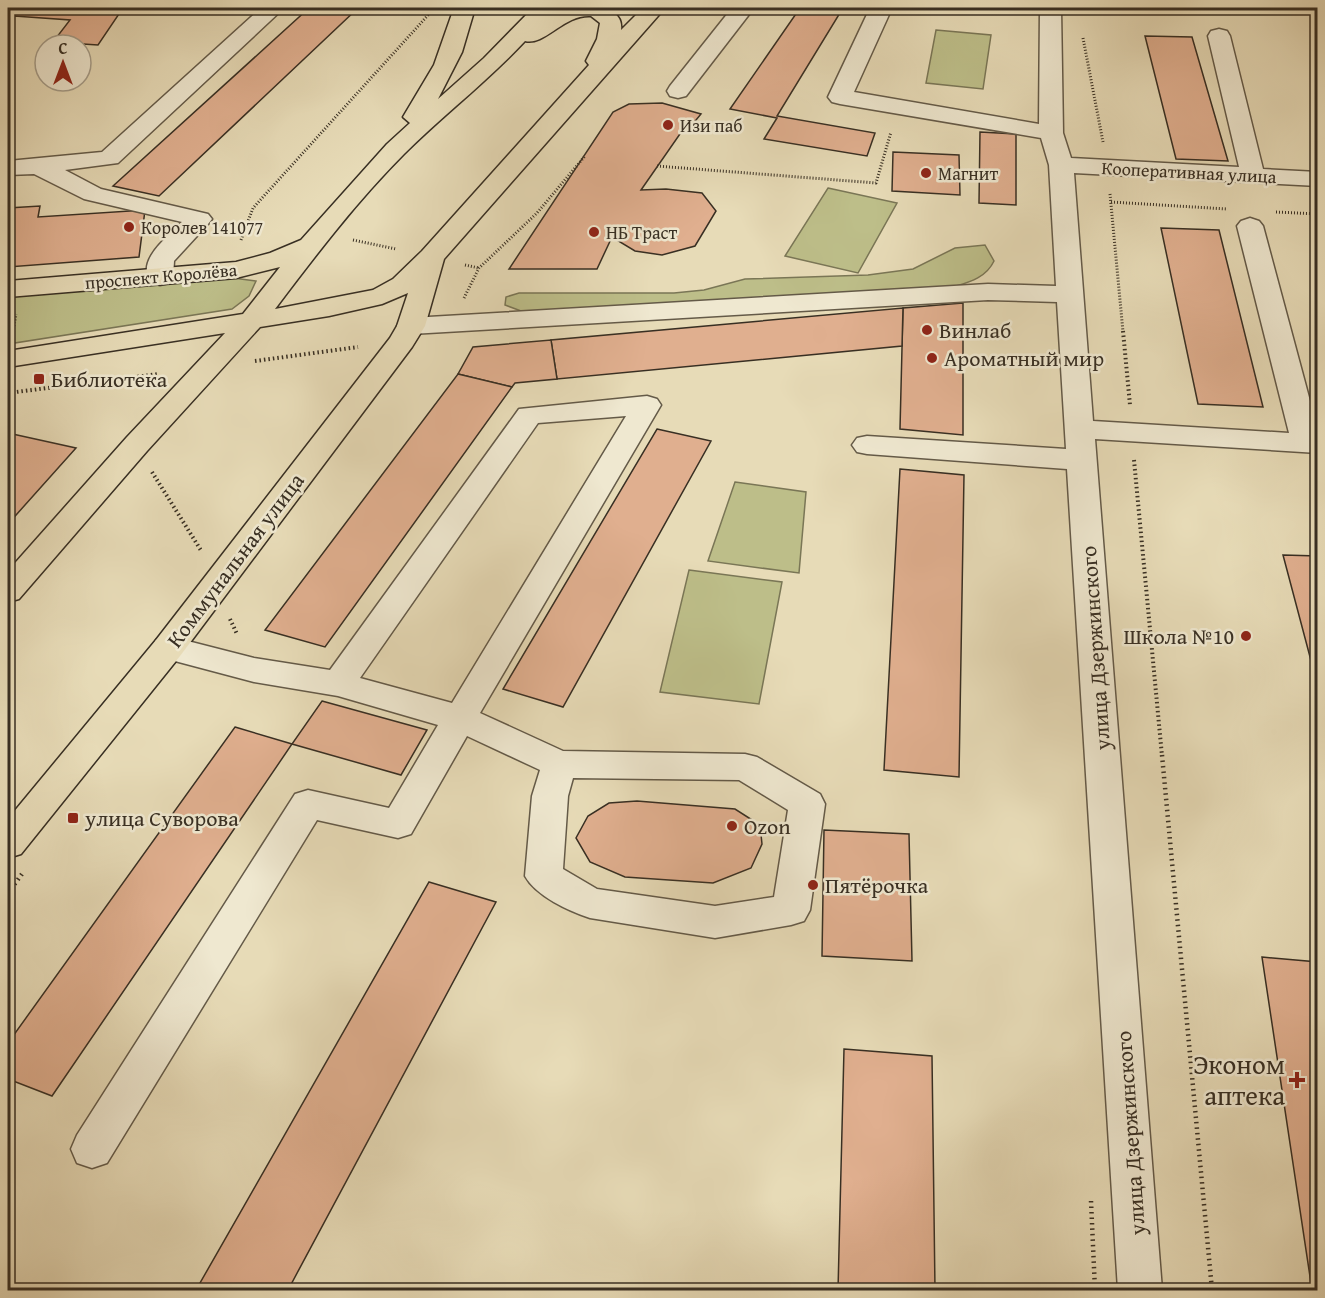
<svg xmlns="http://www.w3.org/2000/svg" width="1325" height="1298" font-family="'Gentium Book Plus',serif">
<style>
.green{fill:#bdbe89;stroke:#7a7656;stroke-width:1.5}
.building{fill:#e0af8f;stroke:#382f23;stroke-width:1.5}
.lines{fill:none;stroke-linecap:round;stroke-linejoin:round}
.minor-casing{stroke:#645a48;stroke-width:3}
.major-casing{stroke:#382f23;stroke-width:3}
.path-far2{stroke:#382f23;stroke-width:3;stroke-dasharray:1 2;stroke-linecap:butt}
.path-far1{stroke:#382f23;stroke-width:4;stroke-dasharray:1.5 3;stroke-linecap:butt}
.path{stroke:#382f23;stroke-width:4.5;stroke-dasharray:1.5 4;stroke-linecap:butt}
.minor{fill:#efe8d0;fill-rule:evenodd}
.major{fill:#e7dbb7;fill-rule:evenodd}
.poi-dot{fill:#8f2418;stroke:#efe8d0;stroke-width:2}
.labels{text-anchor:middle;dominant-baseline:central;stroke-width:5;stroke-linejoin:round;paint-order:stroke}
.far-poi-label{font-size:18px;fill:#382f23;stroke:#efe8d0;text-anchor:start}
.far-street-label{font-size:18px;fill:#382f23;stroke:#efe8d0}
.poi-label{font-size:22px;fill:#382f23;stroke:#efe8d0;text-anchor:start}
.street-label{font-size:22px;fill:#382f23;stroke:#efe8d0}
.near-poi-label{font-size:27px;fill:#382f23;stroke:#efe8d0;text-anchor:end}
</style>
<rect width="100%" height="100%" fill="#e7dbb7"/>
<filter id="stains"><feTurbulence type="fractalNoise" baseFrequency=".00333" numOctaves="4"/><feColorMatrix values="0 0 0 0 .2 0 0 0 0 .09 0 0 0 0 .02 0 0 0 .5 -.17"/></filter>
<radialGradient id="worn" r=".72"><stop offset=".6" stop-color="#630" stop-opacity="0"/><stop offset="1" stop-color="#630" stop-opacity=".3"/></radialGradient>
<!-- green -->
<g class="green">
<path d="M 936,30 L 991,35 L 983,89 L 926,83 Z"/>
<path d="M 828,188 L 897,203 L 858,273 L 785,256 Z"/>
<path d="M 985,245 L 994,261 C 985,280 965,283 947,289 L 529,314 L 505,305 L 506,297 L 519,293 L 674,293 L 704,290 L 745,279 L 868,275 L 913,269 L 955,248 Z"/>
<path d="M 233,278 L 256,281 L 249,296 L 232,309 L 8,344 L 8,295 Z"/>
<path d="M 735,482 L 806,492 L 799,573 L 708,561 Z"/>
<path d="M 689,570 L 782,582 L 759,704 L 660,692 Z"/>
</g>
<!-- building -->
<g class="building">
<path d="M 8,8 L 74,8 L 121,11 L 98,45 L 53,42 L 70,20 L 14,16 L 8,25 Z"/>
<path d="M 309,8 L 358,8 L 159,196 L 113,186 Z"/>
<path d="M 800,8 L 843,8 L 777,116 L 875,133 L 867,156 L 764,139 L 777,118 L 730,109 Z"/>
<path d="M 1145,36 L 1192,37 L 1228,161 L 1176,159 Z"/>
<path d="M 662,103 L 701,114 L 687,131 L 682,131 L 641,190 L 666,189 L 702,193 L 716,211 L 695,246 L 662,255 L 635,251 L 612,237 L 597,269 L 509,269 L 613,112 L 629,104 Z"/>
<path d="M 980,132 L 1016,134 L 1016,205 L 979,203 Z"/>
<path d="M 893,152 L 959,155 L 960,195 L 892,191 Z"/>
<path d="M 40,206 L 38,217 L 145,210 L 139,257 L 8,267 L 8,208 Z"/>
<path d="M 1161,228 L 1219,230 L 1263,407 L 1198,404 Z"/>
<path d="M 963,303 L 963,435 L 900,429 L 903,308 Z"/>
<path d="M 903,308 L 902,346 L 557,379 L 551,340 Z"/>
<path d="M 551,340 L 557,379 L 515,383 L 512,387 L 458,374 L 473,347 Z"/>
<path d="M 458,374 L 512,387 L 325,647 L 265,630 Z"/>
<path d="M 657,429 L 711,441 L 563,707 L 503,689 Z"/>
<path d="M 8,433 L 76,448 L 8,524 Z"/>
<path d="M 900,469 L 964,475 L 959,777 L 884,770 Z"/>
<path d="M 1283,555 L 1318,556 L 1318,687 Z"/>
<path d="M 322,701 L 427,730 L 401,775 L 292,744 Z"/>
<path d="M 235,727 L 292,744 L 52,1096 L 8,1079 L 8,1043 Z"/>
<path d="M 637,801 L 735,809 L 760,825 L 762,844 L 751,868 L 713,883 L 625,877 L 590,862 L 576,838 L 588,816 L 609,803 Z"/>
<path d="M 824,830 L 909,834 L 912,961 L 822,956 Z"/>
<path d="M 429,882 L 496,902 L 288,1290 L 196,1290 Z"/>
<path d="M 1262,957 L 1318,962 L 1318,1290 L 1312,1290 Z"/>
<path d="M 844,1049 L 932,1056 L 935,1290 L 838,1290 Z"/>
</g>
<g class="lines">
<defs>
<g id="minor">
<path d="M 261,8 L 284,8 L 118,163 L 65,170 L 101,189 L 208,214 L 212,219 L 208,224 L 174,261 L 173,277 L 169,283 L 160,285 L 151,283 C 135,260 168,237 182,222 L 84,199 L 34,174 L 8,175 L 8,161 L 102,152 Z"/>
<path d="M 732,8 L 754,8 L 686,96 L 678,98 L 670,96 L 667,91 L 670,86 Z"/>
<path d="M 870,8 L 892,8 L 854,92 L 1039,124 L 1040,8 L 1061,8 L 1063,133 L 1071,158 L 1239,167 L 1208,36 L 1211,31 L 1219,29 L 1227,31 L 1230,36 L 1263,169 L 1318,172 L 1318,186 L 1074,173 L 1093,421 L 1289,433 L 1237,226 L 1241,221 L 1250,218 L 1259,221 L 1263,226 L 1318,431 L 1318,453 L 1095,439 L 1162,1290 L 1118,1290 L 1067,469 L 867,454 L 857,452 L 852,445 L 857,438 L 867,436 L 1066,449 L 1057,302 L 988,300 L 411,334 L 401,332 L 397,326 L 401,320 L 411,318 L 988,284 L 1056,286 L 1049,165 L 1041,138 L 840,104 L 832,102 L 828,97 Z"/>
<path d="M 647,396 L 657,399 L 661,405 L 480,713 L 563,751 L 745,754 L 757,757 L 820,794 L 825,804 L 810,910 L 804,921 L 791,925 L 715,938 L 590,918 C 569,911 536,896 525,876 L 532,796 L 540,770 L 467,736 L 411,834 L 398,838 L 317,820 L 107,1163 L 92,1168 L 77,1163 L 71,1149 L 77,1135 L 295,794 L 308,790 L 389,808 L 438,725 L 338,696 L 254,682 L 156,656 L 152,648 L 156,640 L 168,636 L 254,658 L 330,670 L 519,409 ZM 626,416 L 452,703 L 360,678 L 538,423 ZM 573,778 L 739,780 L 788,810 L 774,897 L 715,906 L 597,889 L 563,869 L 568,796 Z"/>
</g>
<path id="major" d="M 454,8 L 475,8 L 462,52 L 438,99 L 484,58 L 533,8 L 554,8 L 552,12 C 570,3 625,0 621,30 L 643,8 L 665,8 L 444,259 L 425,326 L 412,347 L 180,656 L 21,854 L 8,858 L 8,819 L 156,640 L 390,338 L 397,326 L 408,293 L 382,304 L 329,316 L 260,327 L 147,451 L 19,599 L 8,602 L 8,571 L 127,437 L 225,333 L 8,367 L 8,351 L 243,314 L 280,267 L 236,278 L 8,297 L 8,281 L 236,262 L 270,253 L 301,240 L 387,144 L 410,123 L 403,117 L 434,65 ZM 591,16 L 600,23 L 597,39 L 586,61 L 589,65 L 422,251 L 393,279 L 373,290 L 275,309 C 315,256 357,201 404,154 C 443,115 487,82 525,41 C 545,46 564,14 591,16 Z"/>
</defs>
<!-- minor casing -->
<use href="#minor" class="minor-casing"/>
<!-- major casing -->
<use href="#major" class="major-casing"/>
<!-- path-far2 -->
<g class="path-far2">
<path d="M 1083,38 L 1103,142"/>
<path d="M 657,166 L 876,183 L 891,132"/>
<path d="M 1110,194 L 1123,332"/>
<path d="M 1111,202 L 1227,209"/>
<path d="M 1276,212 L 1318,214"/>
<path d="M 241,240 L 253,208 L 430,13"/>
<path d="M 353,240 L 396,249"/>
<path d="M 465,265 L 479,268"/>
<path d="M 464,298 L 479,268 L 537,213 L 585,156"/>
<path d="M 13,332 L 16,314"/>
</g>
<!-- path-far1 -->
<g class="path-far1">
<path d="M 1123,331 L 1130,405"/>
<path d="M 13,333 L 13,331"/>
<path d="M 255,361 L 358,347"/>
<path d="M 8,393 L 159,374"/>
<path d="M 1134,460 L 1162,756"/>
<path d="M 152,472 L 202,552"/>
<path d="M 230,619 L 237,634"/>
</g>
<!-- path -->
<g class="path">
<path d="M 1162,755 L 1212,1290"/>
<path d="M 8,893 L 22,874"/>
<path d="M 1091,1201 L 1095,1290"/>
</g>
<!-- minor -->
<use href="#minor" class="minor"/>
<!-- major -->
<use href="#major" class="major"/>
</g>
<!-- markers -->
<g class="poi-dot">
<circle cx="668" cy="125" r="6"/>
<circle cx="926" cy="173" r="6"/>
<circle cx="129" cy="227" r="6"/>
<circle cx="594" cy="232" r="6"/>
<circle cx="927" cy="330" r="6"/>
<circle cx="932" cy="358" r="6"/>
<rect x="33" y="373" width="12" height="12" rx="3"/>
<circle cx="1246" cy="636" r="6"/>
<rect x="67" y="812" width="12" height="12" rx="3"/>
<circle cx="732" cy="826" r="6"/>
<circle cx="813" cy="885" r="6"/>
<path d="M1294 1071h6v6h6v6h-6v6h-6v-6h-6v-6h6z"/>
</g>
<g class="labels">
<!-- far-poi labels -->
<g class="far-poi-label">
<text x="680" y="125">Изи паб</text>
<text x="938" y="173">Магнит</text>
<text x="141" y="227">Королев 141077</text>
<text x="606" y="232">НБ Траст</text>
</g>
<!-- far-street labels -->
<g class="far-street-label">
<text transform="translate(1189 172) rotate(3)">Кооперативная улица</text>
<text transform="translate(161 276) rotate(-5)">проспект Королёва</text>
</g>
<!-- poi labels -->
<g class="poi-label">
<text x="939" y="330">Винлаб</text>
<text x="944" y="358">Ароматный мир</text>
<text x="51" y="379">Библиотека</text>
<text x="1234" y="636" text-anchor="end">Школа №10</text>
<text x="85" y="818">улица Суворова</text>
<text x="744" y="826">Ozon</text>
<text x="825" y="885">Пятёрочка</text>
</g>
<!-- street labels -->
<g class="street-label">
<text transform="translate(235 560) rotate(-53)">Коммунальная улица</text>
<text transform="translate(1095 648) rotate(-94)">улица Дзержинского</text>
<text transform="translate(1130 1133) rotate(-94)">улица Дзержинского</text>
</g>
<!-- near-poi labels -->
<g class="near-poi-label">
<text x="1285" y="1064">Эконом<tspan x="1285" dy="31">аптека</tspan></text>
</g>
</g>
<!-- margin -->
<rect width="1325" height="1298" fill="none" stroke="#e7dbb7" stroke-width="30"/>
<rect x="9" y="9" width="1307" height="1280" fill="none" stroke="#382f23" stroke-width="3"/>
<rect x="15" y="15" width="1295" height="1268" fill="none" stroke="#382f23" stroke-width="1.5"/>
<!-- north arrow -->
<g transform="translate(63 63)"><circle r="28" fill="#efe8d0" stroke="#a69e8b" stroke-width="1.5"/>
<path d="M0-4.5L10 22L0 15L-10 22Z" fill="#8f2418"/>
<text y="-9" font-size="16" font-weight="bold" text-anchor="middle" fill="#382f23">С</text>
</g>
<rect width="100%" height="100%" filter="url(#stains)"/>
<rect width="100%" height="100%" fill="url(#worn)"/>
</svg>
